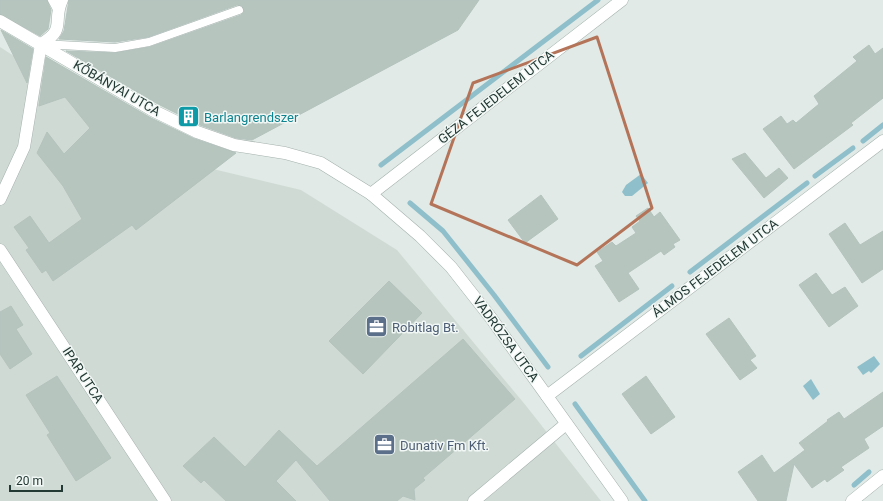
<svg xmlns="http://www.w3.org/2000/svg" width="883" height="501" font-family="Roboto,sans-serif">
<style>
.built{fill:#d0dad5}
.water{fill:#8ebfca}
.lines{fill:none;stroke-linecap:round;stroke-linejoin:round}
.stream{stroke:#8ebfca;stroke-width:5}
.building{fill:#b7c5bf;stroke:#b4c3bd}
.service-casing{stroke:#a4b1ad;stroke-width:9}
.minor-casing{stroke:#a4b1ad;stroke-width:13}
.tertiary-casing{stroke:#a4b1ad;stroke-width:13}
.service{stroke:#fff;stroke-width:8}
.minor{stroke:#fff;stroke-width:12}
.tertiary{stroke:#fff;stroke-width:12}
.marked{fill:none;stroke:#b47459;stroke-width:3;stroke-linejoin:round}
.labels{text-anchor:middle;dominant-baseline:central;stroke-width:3;stroke-linejoin:round;paint-order:stroke}
.street-label{font-size:13px;fill:#233934;stroke:#f1f7f4}
.culture-label{font-size:13px;fill:#0d838f;stroke:#f1f7f4;text-anchor:start}
.service-label{font-size:13px;fill:#4e5e75;stroke:#f1f7f4;text-anchor:start}
</style>
<rect width="100%" height="100%" fill="#e1eae6"/>
<!-- built -->
<path class="built" d="M 0,47 L 175,160 L 301,190 L 397,250 L 527,407 L 601,501 L 0,501 Z"/>
<!-- water -->
<g class="water">
<path d="M 641,174 L 648,183 L 632,196 L 625,196 L 622,192 L 626,185 Z"/>
<path d="M 874,356 L 880,364 L 871,373 L 869,371 L 863,375 L 857,367 Z"/>
<path d="M 811,379 L 820,394 L 813,400 L 803,386 Z"/>
</g>
<g class="lines">
<!-- stream -->
<g class="stream">
<path d="M 863,141 L 883,125"/>
<path d="M 381,165 L 598,0"/>
<path d="M 815,176 L 853,148"/>
<path d="M 410,203 L 443,231 L 494,295 L 548,367"/>
<path d="M 690,272 L 807,183"/>
<path d="M 581,356 L 672,286"/>
<path d="M 575,404 L 645,501"/>
<path d="M 854,485 L 869,472"/>
</g>
</g>
<!-- building -->
<g class="building">
<path d="M 0,0 L 47,0 L 51,10 L 48,29 L 40,36 L 0,14 Z"/>
<path d="M 69,0 L 479,0 L 458,30 L 252,140 L 236,138 L 200,125 L 158,104 L 66,51 L 115,53 L 150,47 L 241,15 L 244,11 L 242,6 L 237,5 L 148,37 L 115,42 L 59,39 L 64,31 Z"/>
<path d="M 1,30 L 33,49 L 27,83 Z"/>
<path d="M 869,45 L 875,54 L 883,48 L 883,98 L 851,123 L 853,125 L 794,169 L 763,129 L 781,116 L 787,124 L 793,120 L 796,123 L 819,104 L 814,96 L 857,61 L 853,57 Z"/>
<path d="M 46,57 L 151,118 L 195,139 L 236,153 L 136,230 L 132,225 L 53,281 L 46,270 L 42,273 L 26,250 L 29,248 L 14,227 L 30,216 L 49,243 L 82,219 L 63,186 L 37,153 L 47,132 L 64,154 L 90,128 L 65,97 L 39,106 Z"/>
<path d="M 745,153 L 766,178 L 779,168 L 788,178 L 764,198 L 732,159 Z"/>
<path d="M 541,195 L 558,219 L 525,243 L 508,220 Z"/>
<path d="M 648,208 L 654,217 L 660,212 L 680,240 L 673,244 L 675,247 L 664,255 L 661,251 L 628,273 L 639,289 L 619,302 L 595,266 L 603,261 L 597,252 L 612,242 L 616,246 L 636,233 L 632,227 L 640,221 L 636,216 Z"/>
<path d="M 845,223 L 860,245 L 883,231 L 883,269 L 862,283 L 829,234 Z"/>
<path d="M 816,273 L 832,295 L 845,287 L 858,306 L 829,327 L 799,285 Z"/>
<path d="M 389,281 L 422,313 L 363,374 L 329,341 Z"/>
<path d="M 11,306 L 23,325 L 16,329 L 32,354 L 10,369 L 0,354 L 0,312 Z"/>
<path d="M 729,318 L 756,356 L 750,360 L 757,368 L 740,380 L 706,334 Z"/>
<path d="M 463,339 L 515,399 L 423,478 L 425,480 L 414,489 L 415,500 L 403,496 L 397,501 L 330,501 L 296,460 L 276,481 L 296,501 L 226,501 L 204,480 L 201,483 L 183,466 L 214,437 L 245,467 L 279,430 L 317,466 Z"/>
<path d="M 57,376 L 111,458 L 76,481 L 47,435 L 50,433 L 26,395 Z"/>
<path d="M 646,376 L 675,417 L 651,434 L 622,394 Z"/>
<path d="M 883,392 L 883,426 L 864,439 L 869,448 L 841,467 L 844,470 L 827,482 L 825,479 L 812,488 L 794,464 L 786,501 L 758,501 L 738,472 L 762,455 L 774,473 L 805,450 L 799,443 L 828,421 L 827,420 L 839,412 L 844,419 Z"/>
</g>
<g class="lines">
<defs>
<g id="service">
<path d="M 52,0 L 58,11"/>
<path d="M 42,44 L 115,48 L 149,42 L 239,10"/>
</g>
<g id="minor">
<path d="M 371,194 L 622,0"/>
<path d="M 0,199 L 24,147 L 41,44 C 67,29 52,21 62,0"/>
<path d="M 0,250 L 165,501"/>
<path d="M 547,396 L 883,141"/>
<path d="M 474,501 L 566,424"/>
<path d="M 852,501 L 883,476"/>
</g>
<path id="tertiary" d="M 0,21 L 154,111 L 197,132 L 234,145 L 285,153 L 321,163 L 371,194 L 420,236 L 451,267 L 491,318 L 622,501"/>
</defs>
<!-- service casing -->
<use href="#service" class="service-casing"/>
<!-- minor casing -->
<use href="#minor" class="minor-casing"/>
<!-- tertiary casing -->
<use href="#tertiary" class="tertiary-casing"/>
<!-- service -->
<use href="#service" class="service"/>
<!-- minor -->
<use href="#minor" class="minor"/>
<!-- tertiary -->
<use href="#tertiary" class="tertiary"/>
</g>
<!-- marked area -->
<path class="marked" d="M 597,37 L 652,208 L 577,265 L 431,204 L 473,83 Z"/>
<!-- icons -->
<defs>
<symbol id="building-square" viewBox="-11 -11 22 22"><rect x="-9" y="-9" width="18" height="18" rx="4" fill="#0f9aa8" stroke="#f1f7f4"/><path d="M-4-6H4V6H1V3H-1V6H-4ZM-2.5-4.3h1.7v1.8h-1.7ZM.8-4.3h1.7v1.8H.8ZM-2.5-1h1.7V.8h-1.7ZM.8-1h1.7V.8H.8Z" fill="#fff"/></symbol>
<symbol id="office-square" viewBox="-11 -11 22 22"><rect x="-9" y="-9" width="18" height="18" rx="4" fill="#5c6f8a" stroke="#f1f7f4"/><path d="M-6-3h4V-5.5h4V-3h4V5H-6ZM-1-4.5V-3h2v-1.5ZM-6 0V1H6V0Z" fill="#fff"/></symbol>
</defs>
<g fill-rule="evenodd">
<use href="#building-square" x="176" y="104" width="25" height="25"/>
<use href="#office-square" x="364" y="314" width="25" height="25"/>
<use href="#office-square" x="372" y="432" width="25" height="25"/>
</g>
<g class="labels">
<!-- street labels -->
<g class="street-label">
<text transform="translate(117 88) rotate(30)">KŐBÁNYAI UTCA</text>
<text transform="translate(496 97) rotate(-38)">GÉZA FEJEDELEM UTCA</text>
<text transform="translate(715 268) rotate(-37)">ÁLMOS FEJEDELEM UTCA</text>
<text transform="translate(506 339) rotate(54)">VADRÓZSA UTCA</text>
<text transform="translate(83 375) rotate(57)">IPAR UTCA</text>
</g>
<!-- culture labels -->
<g class="culture-label">
<text x="204" y="117">Barlangrendszer</text>
</g>
<!-- service labels -->
<g class="service-label">
<text x="392" y="327">Robitlag Bt.</text>
<text x="400" y="445">Dunativ Fm Kft.</text>
</g>
</g>
<!-- scale -->
<path d="M10 485v6h52v-6" fill="none" stroke="#233934" stroke-width="2"/>
<text x="16" y="485" font-size="12" fill="#233934" stroke="#f1f7f4" stroke-width="3" paint-order="stroke">20 m</text>
</svg>
